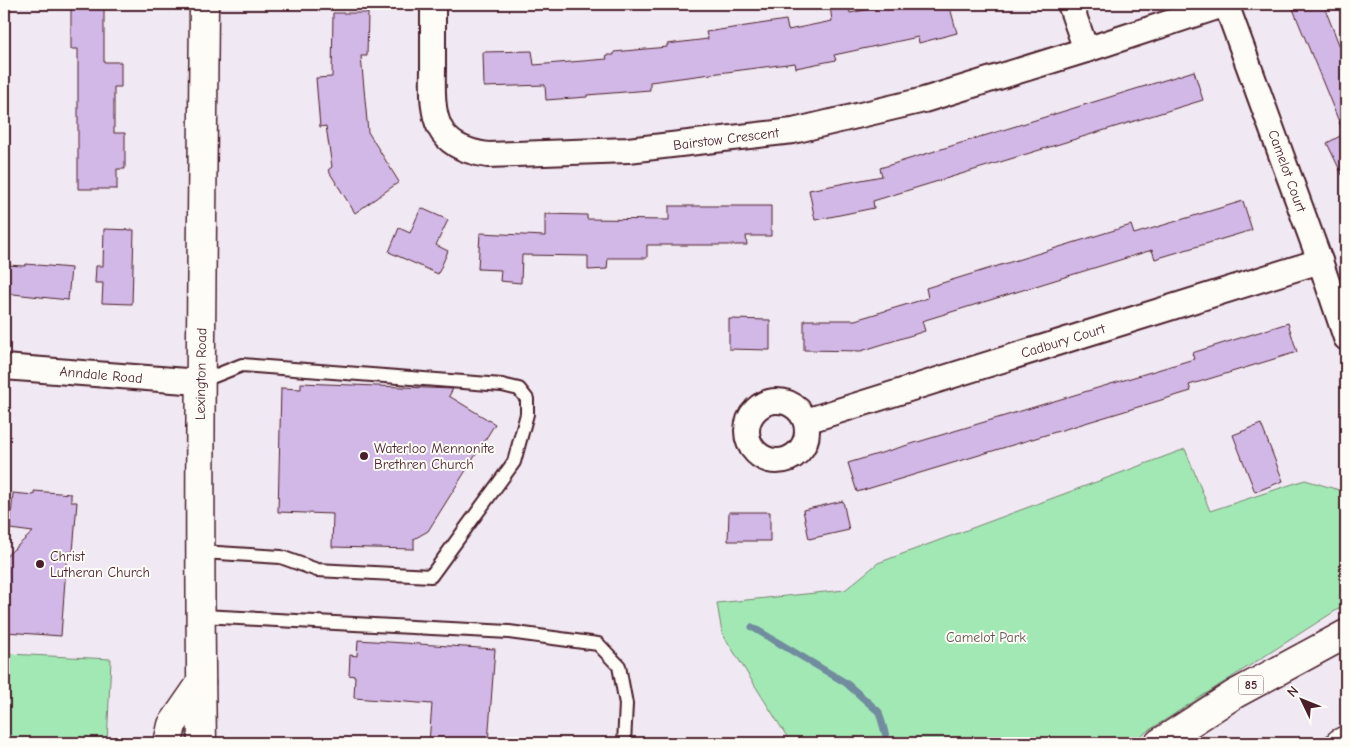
<svg xmlns="http://www.w3.org/2000/svg" width="1350" height="747" font-family="'Comic Neue',sans-serif">
<style>
.green{fill:#a2e8b5;stroke:#768470}
.lines{fill:none;stroke-linecap:round;stroke-linejoin:round}
.stream{stroke:#718c9e;stroke-width:7}
.building{fill:#d2b8e6;stroke:#4a1f2b}
.service-casing{stroke:#4a1f2b;stroke-width:16}
.minor-casing{stroke:#4a1f2b;stroke-width:28}
.secondary-casing{stroke:#4a1f2b;stroke-width:31}
.motorway-casing{stroke:#4a1f2b;stroke-width:31}
.service{stroke:#fdfcf7;stroke-width:12}
.minor{stroke:#fdfcf7;stroke-width:24}
.secondary{stroke:#fdfcf7;stroke-width:28}
.motorway{stroke:#fdfcf7;stroke-width:28}
.poi-dot{fill:#4a1f2b;stroke:#fdfcf7;stroke-width:2}
.labels{text-anchor:middle;dominant-baseline:central;stroke-width:4;stroke-linejoin:round;paint-order:stroke}
.shield{fill:#fdfcf7;stroke:#806168;stroke-width:1}
.shield-label{font-size:12px;font-weight:bold;fill:#4a1f2b}
.street-label{font-size:14px;fill:#4a1f2b;stroke:#fdfcf7}
.poi-label{font-size:14px;fill:#4a1f2b;stroke:#fdfcf7;text-anchor:start}
.park-label{font-size:14px;fill:#60514e;stroke:#fdfcf7}
</style>
<rect width="100%" height="100%" fill="#f0e8f2"/>
<filter id="ink" filterUnits="userSpaceOnUse"><feTurbulence type="fractalNoise" baseFrequency=".02" numOctaves="2"/><feDisplacementMap in="SourceGraphic" scale="10" xChannelSelector="R" yChannelSelector="G"/><feConvolveMatrix kernelMatrix="1 2 1 2 8 2 1 2 1" color-interpolation-filters="sRGB"/></filter>
<g filter="url(#ink)">
<!-- green -->
<g class="green">
<path d="M 1185,449 L 1210,511 L 1305,480 L 1346,492 L 1346,604 L 1129,743 L 791,743 L 722,633 L 717,603 L 845,590 L 878,563 Z"/>
<path d="M 8,654 L 111,659 L 107,743 L 4,743 Z"/>
</g>
<g class="lines">
<!-- stream -->
<path class="stream" d="M 752,627 L 846,683 L 879,712 L 888,743"/>
</g>
<!-- building -->
<g class="building">
<path d="M 71,4 L 104,4 L 104,62 L 121,62 L 121,87 L 114,87 L 114,133 L 125,133 L 125,169 L 117,169 L 117,189 L 78,189 L 78,49 L 71,49 Z"/>
<path d="M 839,4 L 848,4 L 850,13 L 894,4 L 949,4 L 957,33 L 919,43 L 918,37 L 834,55 L 836,60 L 796,68 L 795,63 L 650,82 L 650,90 L 587,95 L 587,97 L 546,100 L 545,85 L 484,87 L 483,52 L 532,51 L 534,65 L 607,59 L 606,55 L 614,55 L 614,52 L 667,47 L 667,44 L 708,39 L 706,32 L 786,20 L 788,30 L 832,21 L 830,5 Z"/>
<path d="M 1305,4 L 1323,4 L 1346,62 L 1346,183 L 1327,143 L 1344,134 L 1293,9 Z"/>
<path d="M 333,13 L 368,13 L 367,56 L 361,56 L 368,132 L 399,182 L 355,213 L 328,170 L 332,167 L 326,126 L 320,127 L 316,78 L 332,77 Z"/>
<path d="M 1194,71 L 1203,100 L 873,201 L 874,208 L 815,220 L 809,190 L 882,176 L 880,168 Z"/>
<path d="M 1243,201 L 1252,230 L 1155,259 L 1152,250 L 1026,289 L 922,321 L 925,331 L 861,351 L 804,350 L 804,320 L 855,320 L 928,298 L 926,288 L 1131,225 L 1134,234 Z"/>
<path d="M 669,206 L 771,206 L 771,236 L 746,236 L 747,245 L 647,245 L 647,258 L 608,258 L 607,269 L 588,270 L 588,256 L 522,255 L 521,283 L 500,281 L 501,270 L 478,269 L 480,233 L 545,236 L 545,214 L 587,215 L 587,219 L 669,220 Z"/>
<path d="M 421,208 L 448,220 L 436,245 L 448,251 L 438,274 L 389,252 L 399,228 L 410,233 Z"/>
<path d="M 104,229 L 134,230 L 132,304 L 102,303 L 103,283 L 95,283 L 96,266 L 103,266 Z"/>
<path d="M 26,264 L 71,268 L 68,300 L 4,293 L 5,265 L 25,266 Z"/>
<path d="M 729,319 L 770,320 L 770,350 L 729,349 Z"/>
<path d="M 1288,323 L 1297,352 L 1189,385 L 1191,391 L 857,492 L 848,463 L 1194,359 L 1192,353 Z"/>
<path d="M 301,383 L 453,389 L 449,396 L 495,424 L 428,531 L 414,539 L 414,549 L 332,547 L 333,514 L 278,512 L 281,388 L 301,389 Z"/>
<path d="M 1261,424 L 1283,481 L 1255,492 L 1233,435 Z"/>
<path d="M 34,491 L 71,494 L 71,502 L 77,502 L 73,552 L 67,552 L 61,636 L 6,632 L 8,599 L 4,599 L 4,558 L 33,532 L 10,529 L 13,493 L 34,495 Z"/>
<path d="M 843,501 L 849,530 L 809,539 L 803,510 Z"/>
<path d="M 729,512 L 770,512 L 770,541 L 728,541 Z"/>
<path d="M 358,640 L 495,649 L 488,743 L 429,743 L 432,704 L 354,698 L 355,676 L 349,675 L 350,655 L 357,656 Z"/>
</g>
<g class="lines">
<defs>
<g id="service">
<path d="M 199,382 L 242,365 L 502,385 L 519,389 L 527,399 L 527,414 L 514,462 L 431,576 L 317,570 L 281,557 L 202,552"/>
<path d="M 202,616 L 509,632 L 598,644 L 619,666 L 626,704 L 624,743"/>
</g>
<g id="minor">
<path d="M 433,4 C 433,25 433,47 433,69 C 432,117 433,147 488,155 L 628,150 L 793,131 L 924,100 L 1086,50 L 1226,4"/>
<path d="M 1070,4 L 1086,50"/>
<path d="M 1226,4 L 1320,261 L 1346,338"/>
<path d="M 4,367 L 199,382"/>
<circle cx="777" cy="431" r="30"/>
<path d="M 806,421 L 1320,261"/>
</g>
<g id="secondary">
<path d="M 168,743 L 172,725 L 201,683"/>
<path d="M 202,743 C 198,497 202,250 204,4"/>
</g>
<g id="motorway">
<path d="M 1159,743 L 1235,694 L 1346,634"/>
<path d="M 1340,743 L 1346,740"/>
</g>
</defs>
<!-- service casing -->
<use href="#service" class="service-casing"/>
<!-- minor casing -->
<use href="#minor" class="minor-casing"/>
<!-- secondary casing -->
<use href="#secondary" class="secondary-casing"/>
<!-- motorway casing -->
<use href="#motorway" class="motorway-casing"/>
<!-- service -->
<use href="#service" class="service"/>
<!-- minor -->
<use href="#minor" class="minor"/>
<!-- secondary -->
<use href="#secondary" class="secondary"/>
<!-- motorway -->
<use href="#motorway" class="motorway"/>
</g>
</g>
<!-- markers -->
<g class="poi-dot">
<circle cx="364" cy="456" r="5"/>
<circle cx="40" cy="564" r="5"/>
</g>
<g class="labels">
<!-- shield labels -->
<rect class="shield" x="1238.5" y="675.5" width="25" height="19" rx="4"/>
<g class="shield-label">
<text x="1251" y="685">85</text>
</g>
<!-- street labels -->
<g class="street-label">
<text transform="translate(726 139) rotate(-7)">Bairstow Crescent</text>
<text transform="translate(1287 171) rotate(70)">Camelot Court</text>
<text transform="translate(1063 341) rotate(-17)">Cadbury Court</text>
<text transform="translate(201 374) rotate(-89)">Lexington Road</text>
<text transform="translate(101 375) rotate(5)">Anndale Road</text>
</g>
<!-- poi labels -->
<g class="poi-label">
<text x="374" y="448">Waterloo Mennonite<tspan x="374" dy="16">Brethren Church</tspan></text>
<text x="50" y="556">Christ<tspan x="50" dy="16">Lutheran Church</tspan></text>
</g>
<!-- park labels -->
<g class="park-label">
<text x="986" y="637">Camelot Park</text>
</g>
</g>
<!-- margin -->
<rect width="1350" height="747" fill="none" stroke="#fdfcf7" stroke-width="20"/>
<rect x="10" y="10" width="1330" height="727" fill="none" stroke="#4a1f2b" stroke-width="2" filter="url(#ink)"/>
<!-- north arrow -->
<g transform="translate(1302 700) rotate(313)" stroke="#fdfcf7" stroke-width="4" paint-order="stroke">
<path d="M0-4L9 19L0 12L-9 19Z" fill="#4a1f2b"/>
<text y="-8" font-size="14" font-weight="bold" text-anchor="middle" fill="#4a1f2b">N</text>
</g>
</svg>
